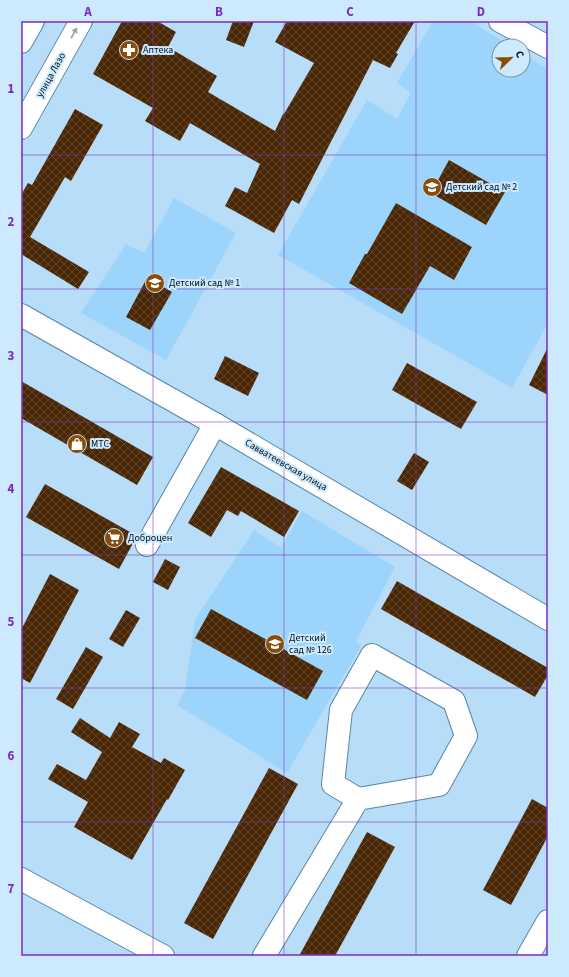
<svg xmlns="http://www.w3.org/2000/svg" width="569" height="977" font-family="'Source Sans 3',sans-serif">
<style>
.built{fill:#9dd4fc}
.building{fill:url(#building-cross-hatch)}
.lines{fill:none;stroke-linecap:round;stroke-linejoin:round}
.minor-casing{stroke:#5886a6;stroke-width:24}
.minor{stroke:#fff;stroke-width:22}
.oneway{fill:#9aa0a5}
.grid{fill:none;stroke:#7b2cbf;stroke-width:1;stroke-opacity:0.55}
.labels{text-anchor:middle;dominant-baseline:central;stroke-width:4;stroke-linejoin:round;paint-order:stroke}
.poi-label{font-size:10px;fill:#02121e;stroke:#cce9fe;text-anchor:start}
.street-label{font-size:10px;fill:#02121e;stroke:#cce9fe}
.neatline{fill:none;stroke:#7b2cbf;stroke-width:1.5}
.grid-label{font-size:13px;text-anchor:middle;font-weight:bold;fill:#7b2cbf}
</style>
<defs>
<pattern id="building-cross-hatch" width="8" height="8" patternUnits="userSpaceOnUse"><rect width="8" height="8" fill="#4b2805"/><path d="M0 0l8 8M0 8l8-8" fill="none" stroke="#60452a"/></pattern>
</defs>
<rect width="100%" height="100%" fill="#b7ddf9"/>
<!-- built -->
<g class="built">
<path d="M 433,21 L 470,21 L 511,46 L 499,46 L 499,70 L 523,70 L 523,54 L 548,69 L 548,323 L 512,388 L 278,255 L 367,100 L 397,119 L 411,93 L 397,83 Z"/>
<path d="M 174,198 L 236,233 L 166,360 L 81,313 L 126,244 L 144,253 Z"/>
<path d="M 302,511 L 395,567 L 356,641 L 361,646 L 287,773 L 177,705 L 185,690 L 195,620 L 254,530 L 281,548 Z"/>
</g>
<!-- building -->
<g class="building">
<path d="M 122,21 L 157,21 L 176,32 L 168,47 L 217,76 L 208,92 L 275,131 L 283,114 L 284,114 L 314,63 L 275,42 L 287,21 L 415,21 L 396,53 L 398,54 L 390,68 L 373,60 L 299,204 L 292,200 L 274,233 L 225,206 L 235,187 L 247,193 L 260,164 L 190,123 L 180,141 L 145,121 L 153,108 L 93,74 Z"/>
<path d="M 233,21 L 254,21 L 244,47 L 226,40 Z"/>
<path d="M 75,109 L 103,125 L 71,181 L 65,177 L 30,237 L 89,272 L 78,289 L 21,254 L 21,195 L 28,183 L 32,185 Z"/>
<path d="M 449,160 L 505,192 L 486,225 L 431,193 Z"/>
<path d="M 396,203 L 472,247 L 454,280 L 430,266 L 402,314 L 349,283 L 365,254 L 367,254 Z"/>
<path d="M 147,278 L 172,292 L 150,330 L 126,317 Z"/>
<path d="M 548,347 L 548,395 L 529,385 Z"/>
<path d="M 225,356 L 259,373 L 248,396 L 214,379 Z"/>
<path d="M 407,363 L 477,402 L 461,429 L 392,390 Z"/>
<path d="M 21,381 L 153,457 L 137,485 L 21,418 Z"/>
<path d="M 414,453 L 429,462 L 412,490 L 397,481 Z"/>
<path d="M 221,467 L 299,511 L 284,537 L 241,511 L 238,516 L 227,510 L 211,537 L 188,523 Z"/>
<path d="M 45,484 L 137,536 L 119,569 L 26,517 Z"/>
<path d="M 165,559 L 180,567 L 168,590 L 153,582 Z"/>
<path d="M 50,574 L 79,590 L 30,683 L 21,678 L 21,630 Z"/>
<path d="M 397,581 L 548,668 L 548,675 L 535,697 L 381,609 Z"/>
<path d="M 211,609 L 323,671 L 307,700 L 195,638 Z"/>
<path d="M 126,610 L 140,618 L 123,647 L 109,639 Z"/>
<path d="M 86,647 L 103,657 L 73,709 L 56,699 Z"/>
<path d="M 80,718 L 110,738 L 119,722 L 140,734 L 132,747 L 161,763 L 164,758 L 185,770 L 168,800 L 167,799 L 132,860 L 74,827 L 88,802 L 48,779 L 57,764 L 86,780 L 102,752 L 71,732 Z"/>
<path d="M 269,768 L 298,784 L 213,939 L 184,923 Z"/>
<path d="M 532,799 L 548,808 L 548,836 L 511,905 L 483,890 Z"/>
<path d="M 367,832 L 395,847 L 335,956 L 299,956 Z"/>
</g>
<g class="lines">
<defs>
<g id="minor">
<path d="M 500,21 L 548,47"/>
<path d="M 21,42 L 33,21"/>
<path d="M 21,128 L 81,21"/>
<path d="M 21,315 L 215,424 L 548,619"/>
<path d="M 147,545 L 215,424"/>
<path d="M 21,879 L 163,956"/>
<path d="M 264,956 L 358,799 L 439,785 L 466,736 L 454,701 L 372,655 L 341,710 L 333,784 L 358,799"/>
<path d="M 528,956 L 548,921"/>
</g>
</defs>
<!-- minor casing -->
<use href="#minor" class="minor-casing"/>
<!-- minor -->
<use href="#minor" class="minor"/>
</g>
<!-- one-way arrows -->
<defs><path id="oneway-solid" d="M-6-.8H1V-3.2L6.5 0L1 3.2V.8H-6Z"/></defs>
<use class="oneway" href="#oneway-solid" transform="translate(74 33) rotate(-61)"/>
<!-- grid -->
<path class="grid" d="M 153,21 L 153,956M 284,21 L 284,956M 416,21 L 416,956M 21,155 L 548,155M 21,289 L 548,289M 21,422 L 548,422M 21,555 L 548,555M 21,688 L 548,688M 21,822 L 548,822"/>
<!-- icons -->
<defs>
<symbol id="pharmacy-disc" viewBox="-11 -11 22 22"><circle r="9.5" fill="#894d0b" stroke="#cce9fe"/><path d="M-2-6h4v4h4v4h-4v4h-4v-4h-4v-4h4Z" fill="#fff"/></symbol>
<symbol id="school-disc" viewBox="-11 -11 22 22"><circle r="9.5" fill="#894d0b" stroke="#cce9fe"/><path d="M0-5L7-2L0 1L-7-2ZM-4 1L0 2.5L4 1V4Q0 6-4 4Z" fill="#fff"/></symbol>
<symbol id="shop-disc" viewBox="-11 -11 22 22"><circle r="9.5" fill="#894d0b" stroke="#cce9fe"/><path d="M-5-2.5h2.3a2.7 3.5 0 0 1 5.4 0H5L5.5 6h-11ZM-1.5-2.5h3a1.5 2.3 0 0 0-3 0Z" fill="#fff"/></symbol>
<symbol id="supermarket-disc" viewBox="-11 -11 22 22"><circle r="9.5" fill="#894d0b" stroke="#cce9fe"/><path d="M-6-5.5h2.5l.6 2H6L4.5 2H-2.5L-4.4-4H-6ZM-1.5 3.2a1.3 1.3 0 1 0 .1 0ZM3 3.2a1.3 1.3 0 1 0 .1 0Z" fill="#fff"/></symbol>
</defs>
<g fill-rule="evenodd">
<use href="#pharmacy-disc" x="118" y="39" width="22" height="22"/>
<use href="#school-disc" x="421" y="176" width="22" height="22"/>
<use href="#school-disc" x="144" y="272" width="22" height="22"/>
<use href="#shop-disc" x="66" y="433" width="22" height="22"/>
<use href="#supermarket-disc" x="103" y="527" width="22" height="22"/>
<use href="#school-disc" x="264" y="633" width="22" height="22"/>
</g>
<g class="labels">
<!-- poi labels -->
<g class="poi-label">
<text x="143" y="50">Аптека</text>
<text x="446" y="187">Детский сад № 2</text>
<text x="169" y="283">Детский сад № 1</text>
<text x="91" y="444">МТС</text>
<text x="128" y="538">Доброцен</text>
<text x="289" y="638">Детский<tspan x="289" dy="12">сад № 126</tspan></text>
</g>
<!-- street labels -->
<g class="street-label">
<text transform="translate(51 75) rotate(-61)">улица Лазо</text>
<text transform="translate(286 465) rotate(30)">Савватеевская улица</text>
</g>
</g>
<!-- border -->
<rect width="569" height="977" fill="none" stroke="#cce9fe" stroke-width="44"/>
<!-- north arrow -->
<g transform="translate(511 58) rotate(67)"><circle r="19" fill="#cce9fe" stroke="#7b93a4"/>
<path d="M0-3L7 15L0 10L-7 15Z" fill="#894d0b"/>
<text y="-6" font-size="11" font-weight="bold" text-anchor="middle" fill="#02121e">С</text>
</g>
<rect x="22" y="22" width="525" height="933" class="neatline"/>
<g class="grid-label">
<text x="88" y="16">A</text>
<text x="219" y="16">B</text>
<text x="350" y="16">C</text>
<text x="481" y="16">D</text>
<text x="11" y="93">1</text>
<text x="11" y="226">2</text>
<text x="11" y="360">3</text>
<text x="11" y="493">4</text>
<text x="11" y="626">5</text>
<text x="11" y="760">6</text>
<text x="11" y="893">7</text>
</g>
</svg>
